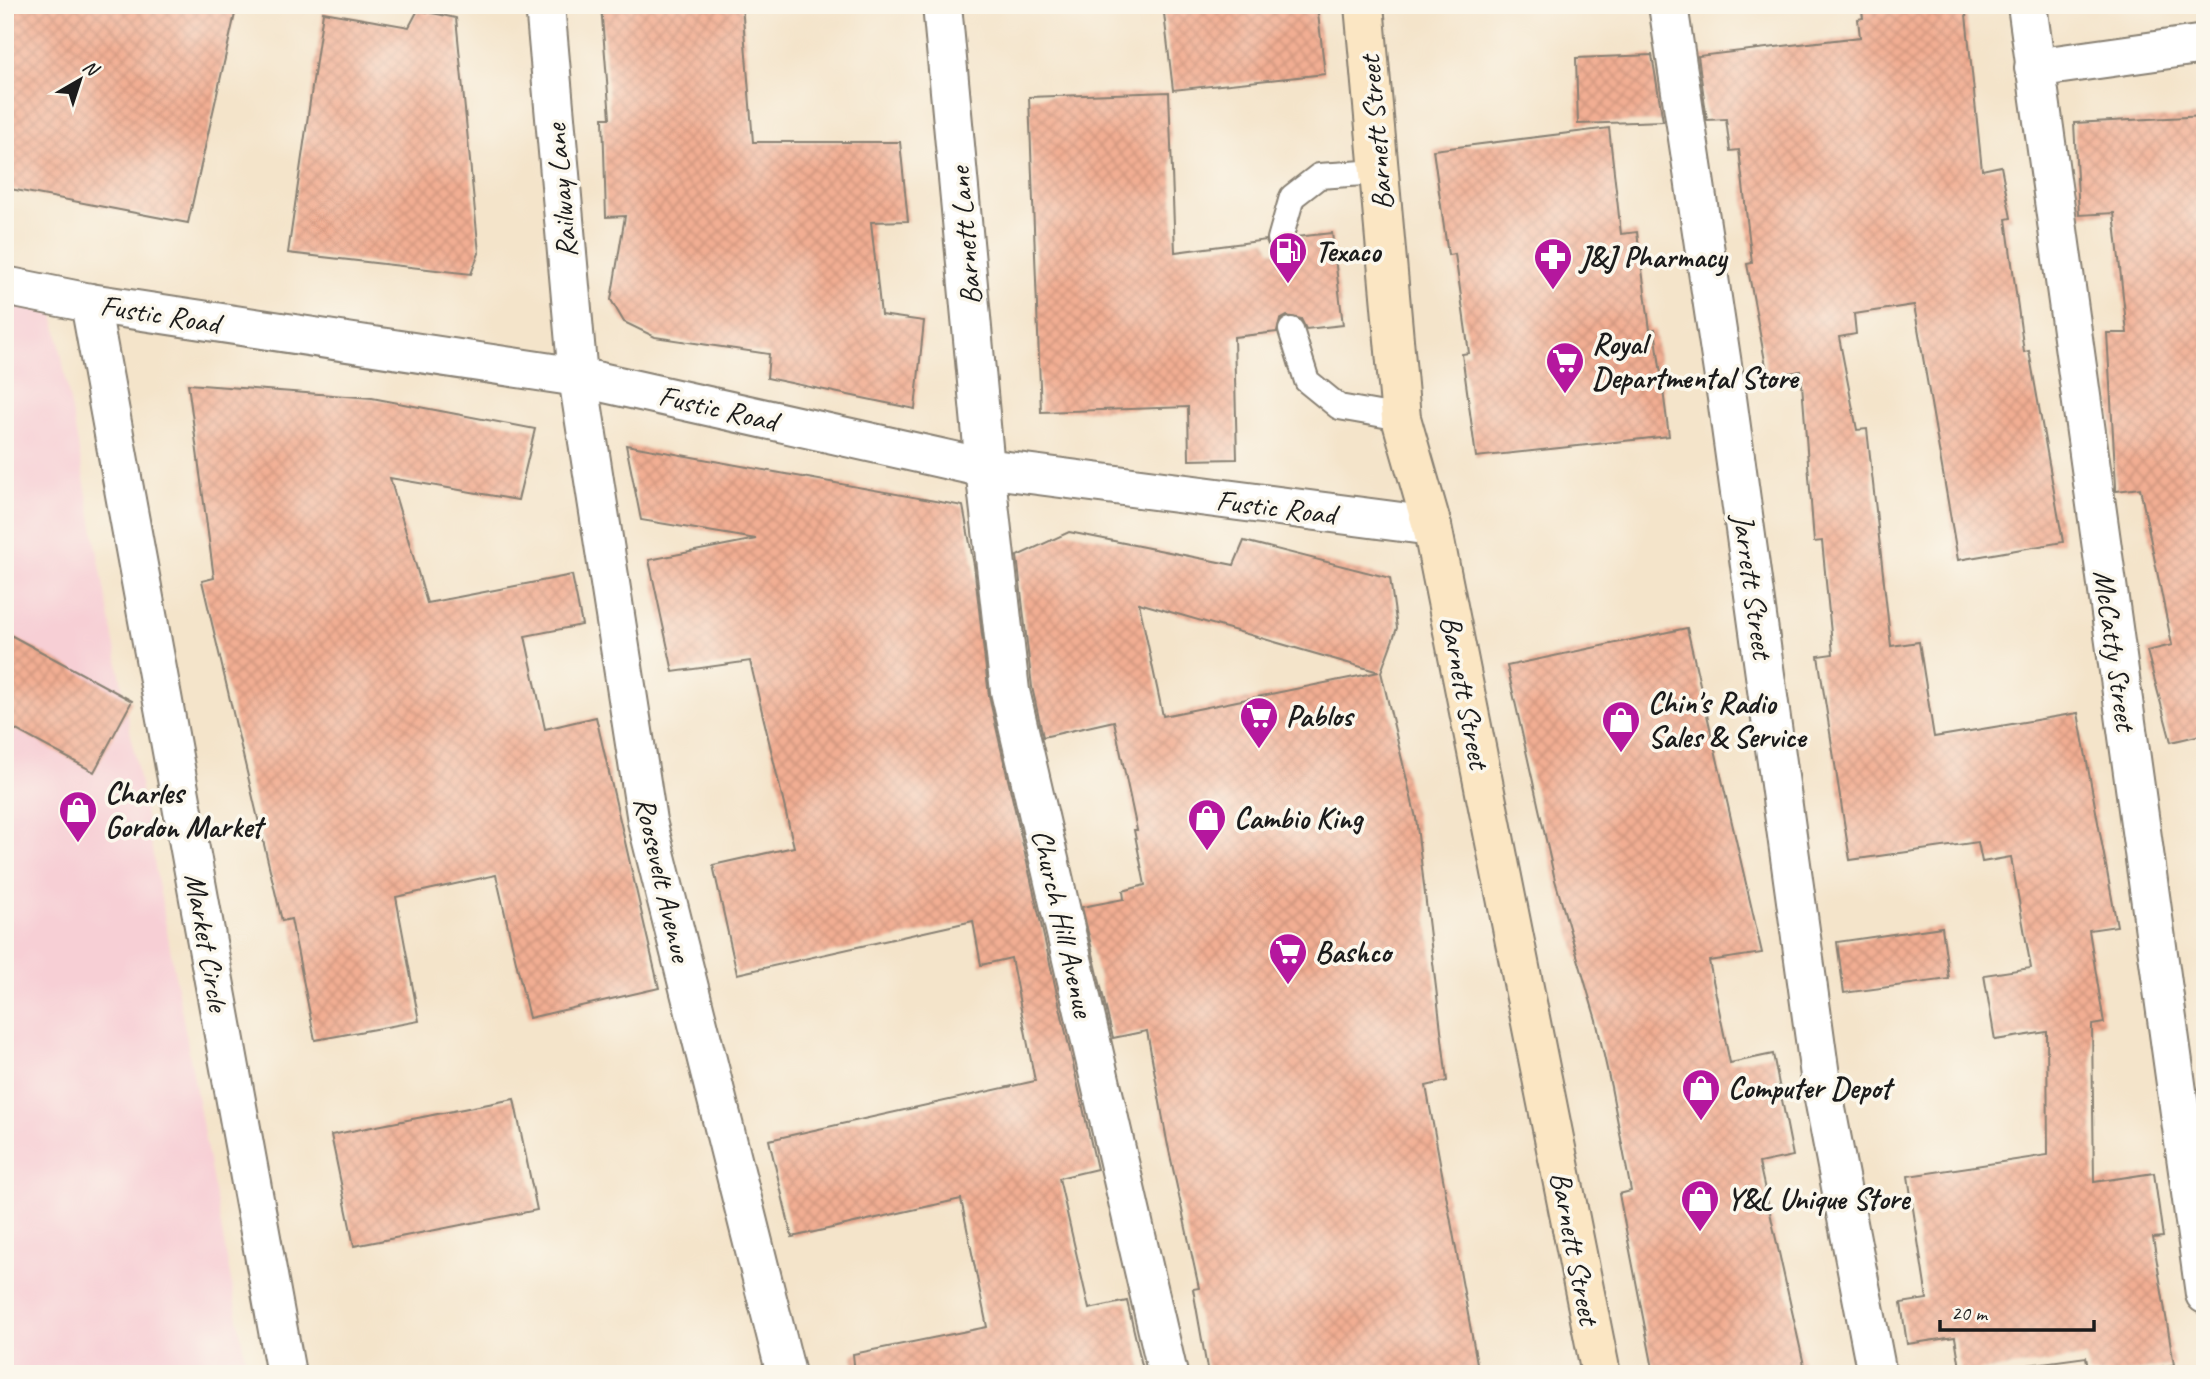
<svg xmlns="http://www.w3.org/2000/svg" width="2210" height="1379" font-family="Caveat,sans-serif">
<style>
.built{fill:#f7cfd5}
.building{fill:url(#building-cross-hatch);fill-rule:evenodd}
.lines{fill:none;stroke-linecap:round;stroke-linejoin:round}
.lane-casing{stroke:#888073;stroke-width:28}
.street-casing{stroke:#888073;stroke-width:42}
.secondary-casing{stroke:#888073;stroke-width:42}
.lane{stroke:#fff;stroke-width:24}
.street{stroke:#fff;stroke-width:38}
.secondary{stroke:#fbe6c3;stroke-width:38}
.labels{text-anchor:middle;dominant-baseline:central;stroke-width:7;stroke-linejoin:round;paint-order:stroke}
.street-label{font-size:30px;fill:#1c1c1c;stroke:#fbf7ec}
.poi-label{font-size:30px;font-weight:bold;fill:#1c1c1c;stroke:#fbf7ec;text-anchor:start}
</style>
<defs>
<pattern id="building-cross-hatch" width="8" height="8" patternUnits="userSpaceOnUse" patternTransform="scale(1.75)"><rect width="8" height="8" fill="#f2ae93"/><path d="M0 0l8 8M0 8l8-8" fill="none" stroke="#cf957e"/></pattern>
</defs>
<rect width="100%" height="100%" fill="#fbf7ec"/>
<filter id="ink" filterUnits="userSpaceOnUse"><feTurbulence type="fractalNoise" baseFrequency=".0143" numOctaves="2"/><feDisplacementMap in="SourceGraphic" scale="14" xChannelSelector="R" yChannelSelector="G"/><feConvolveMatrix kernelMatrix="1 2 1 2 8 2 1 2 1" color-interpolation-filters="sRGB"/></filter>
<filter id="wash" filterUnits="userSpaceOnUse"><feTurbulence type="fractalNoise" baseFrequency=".00686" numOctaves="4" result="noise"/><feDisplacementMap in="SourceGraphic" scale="28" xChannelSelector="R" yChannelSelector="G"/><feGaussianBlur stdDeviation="1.57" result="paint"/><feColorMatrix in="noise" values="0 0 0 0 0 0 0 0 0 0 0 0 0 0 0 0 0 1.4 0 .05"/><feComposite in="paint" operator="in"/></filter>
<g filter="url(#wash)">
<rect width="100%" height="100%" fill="#f4e4ca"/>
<!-- built -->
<path class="built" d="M 5,302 L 54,314 L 248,1374 L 5,1374 Z"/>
<g id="blocks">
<!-- building -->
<g class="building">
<path d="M 5,5 L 237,5 L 188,223 L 5,188 Z"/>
<path d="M 601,5 L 742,5 L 753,142 L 900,142 L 908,221 L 871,222 L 881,315 L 924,321 L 915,409 L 767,378 L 769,354 L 655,337 L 624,322 L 611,300 L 625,216 L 606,217 L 603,118 L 610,118 Z"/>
<path d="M 1163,5 L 1317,5 L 1325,74 L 1173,90 Z"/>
<path d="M 1861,5 L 1965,5 L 1982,170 L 2001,166 L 2011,218 L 2006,219 L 2024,352 L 2029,351 L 2063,542 L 1958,560 L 1914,305 L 1854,314 L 1856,334 L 1839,337 L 1857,430 L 1867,429 L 1891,646 L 1919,642 L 1934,737 L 2078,713 L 2117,926 L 2089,930 L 2104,1023 L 2092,1025 L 2094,1182 L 2154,1173 L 2163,1237 L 2153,1238 L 2174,1365 L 2115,1374 L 2089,1374 L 2086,1357 L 1961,1374 L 1955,1337 L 1907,1344 L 1901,1303 L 1927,1299 L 1908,1176 L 2048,1155 L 2047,1032 L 1995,1040 L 1984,975 L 2031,968 L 2011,857 L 1982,862 L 1978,842 L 1850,860 L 1818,656 L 1833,654 L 1822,541 L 1814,542 L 1801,371 L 1768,377 L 1747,264 L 1752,263 L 1739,150 L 1730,151 L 1726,119 L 1707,120 L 1698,56 L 1860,37 L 1858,19 L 1863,18 Z"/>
<path d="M 418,10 L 456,18 L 479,253 L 471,274 L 288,253 L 323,12 L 409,27 Z"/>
<path d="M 1652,55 L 1663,121 L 1578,124 L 1576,58 Z"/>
<path d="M 1169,92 L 1175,252 L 1266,240 L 1270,250 L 1283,254 L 1291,249 L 1296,237 L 1332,233 L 1343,325 L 1306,329 L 1301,319 L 1287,316 L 1280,320 L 1277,332 L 1234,337 L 1237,459 L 1189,460 L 1188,407 L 1041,412 L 1029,97 Z"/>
<path d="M 2205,116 L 2205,734 L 2171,742 L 2147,651 L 2172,645 L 2140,488 L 2116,491 L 2116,486 L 2107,333 L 2127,333 L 2114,213 L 2079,215 L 2074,123 Z"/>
<path d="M 1609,128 L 1621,234 L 1637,232 L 1650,330 L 1655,329 L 1669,436 L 1476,457 L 1462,354 L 1469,353 L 1455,254 L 1448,255 L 1433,150 Z"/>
<path d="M 188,384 L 372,398 L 535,429 L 518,500 L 390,478 L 427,603 L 572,575 L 582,625 L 525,636 L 545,729 L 596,717 L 659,988 L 529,1018 L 496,875 L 396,897 L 419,1021 L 315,1040 L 291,919 L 282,921 L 202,581 L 214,578 Z"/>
<path d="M 626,445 L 963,506 L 974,565 L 989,696 L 1097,1169 L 1059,1178 L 1089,1309 L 1127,1301 L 1144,1374 L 855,1374 L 853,1354 L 987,1327 L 961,1199 L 792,1237 L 769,1140 L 1035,1081 L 1011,958 L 981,965 L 973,921 L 737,974 L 713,865 L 794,847 L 750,661 L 673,672 L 649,560 L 756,539 L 641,520 Z"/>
<path d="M 1069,532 L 1234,565 L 1244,541 L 1390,578 L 1397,628 L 1381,672 L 1416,818 L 1447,1081 L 1426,1086 L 1479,1374 L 1208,1374 L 1193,1289 L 1199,1288 L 1167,1141 L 1147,1031 L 1113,1038 L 1082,907 L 1124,899 L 1123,891 L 1145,885 L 1134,830 L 1137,830 L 1114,721 L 1043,737 L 1032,687 L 1017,556 ZM 1139,603 L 1379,672 L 1163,716 Z"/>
<path d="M 1687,628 L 1762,953 L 1709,961 L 1730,1063 L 1773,1054 L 1793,1156 L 1759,1163 L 1806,1374 L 1654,1374 L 1619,1194 L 1631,1191 L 1611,1087 L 1596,1020 L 1555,880 L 1507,666 Z"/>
<path d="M 5,632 L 132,701 L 94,772 L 5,724 Z"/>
<path d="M 1942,927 L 1949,979 L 1844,993 L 1837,942 Z"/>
<path d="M 514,1099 L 537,1210 L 354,1246 L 331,1135 Z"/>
</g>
</g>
</g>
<g filter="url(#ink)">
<use href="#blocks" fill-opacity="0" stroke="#888073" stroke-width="2"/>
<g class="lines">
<defs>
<g id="lane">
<path d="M 1280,239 L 1292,197 L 1319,176 L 1379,172"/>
<path d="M 1291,330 L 1307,381 L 1339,407 L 1401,418"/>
</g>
<g id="street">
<path d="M 545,5 L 578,377 L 647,821 L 786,1374"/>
<path d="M 942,5 L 985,468 L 1010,691 L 1168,1374"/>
<path d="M 1668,5 L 1727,398 L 1821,1083 L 1877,1374"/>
<path d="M 2027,5 L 2205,1294"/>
<path d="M 2034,68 L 2205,44"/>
<path d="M 5,286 L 90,303 L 578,377 L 985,468 L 1432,526"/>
<path d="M 90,303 L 286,1374"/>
</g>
<path id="secondary" d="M 1364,5 L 1401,418 L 1432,526 L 1601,1374"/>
</defs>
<!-- lane casing -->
<use href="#lane" class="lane-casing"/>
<!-- street casing -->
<use href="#street" class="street-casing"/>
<!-- secondary casing -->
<use href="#secondary" class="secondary-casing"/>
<!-- lane -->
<use href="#lane" class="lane"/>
<!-- street -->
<use href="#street" class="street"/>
<!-- secondary -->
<use href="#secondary" class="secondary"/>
</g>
</g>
<!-- icons -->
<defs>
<symbol id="fuel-pin" viewBox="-11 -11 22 30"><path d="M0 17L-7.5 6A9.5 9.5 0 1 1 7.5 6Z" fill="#b5179e" stroke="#fbf7ec"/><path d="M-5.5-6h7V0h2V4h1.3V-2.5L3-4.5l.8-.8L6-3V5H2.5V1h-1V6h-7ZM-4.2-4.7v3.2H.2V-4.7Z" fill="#fff"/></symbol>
<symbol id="pharmacy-pin" viewBox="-11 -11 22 30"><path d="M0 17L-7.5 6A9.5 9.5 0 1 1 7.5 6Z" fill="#b5179e" stroke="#fbf7ec"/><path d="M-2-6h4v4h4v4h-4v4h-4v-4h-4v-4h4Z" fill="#fff"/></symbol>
<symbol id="supermarket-pin" viewBox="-11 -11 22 30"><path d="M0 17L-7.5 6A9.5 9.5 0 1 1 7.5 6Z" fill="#b5179e" stroke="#fbf7ec"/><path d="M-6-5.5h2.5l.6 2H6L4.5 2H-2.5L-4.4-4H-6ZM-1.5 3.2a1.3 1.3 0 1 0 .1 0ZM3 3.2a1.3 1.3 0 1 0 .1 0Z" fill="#fff"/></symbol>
<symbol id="shop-pin" viewBox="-11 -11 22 30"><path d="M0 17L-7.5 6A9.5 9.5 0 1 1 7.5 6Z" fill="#b5179e" stroke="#fbf7ec"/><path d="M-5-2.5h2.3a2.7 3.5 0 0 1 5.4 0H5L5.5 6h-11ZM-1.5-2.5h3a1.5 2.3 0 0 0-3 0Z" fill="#fff"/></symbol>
</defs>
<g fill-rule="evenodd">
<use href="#fuel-pin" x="1266" y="229" width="44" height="60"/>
<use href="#pharmacy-pin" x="1531" y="235" width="44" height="60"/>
<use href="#supermarket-pin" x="1543" y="339" width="44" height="60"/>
<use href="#supermarket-pin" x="1237" y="694" width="44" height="60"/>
<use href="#shop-pin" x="1599" y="698" width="44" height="60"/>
<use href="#shop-pin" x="56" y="788" width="44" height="60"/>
<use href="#shop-pin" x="1185" y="796" width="44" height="60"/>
<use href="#supermarket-pin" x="1266" y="930" width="44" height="60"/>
<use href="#shop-pin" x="1679" y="1066" width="44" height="60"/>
<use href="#shop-pin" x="1678" y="1177" width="44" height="60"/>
</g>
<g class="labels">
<!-- street labels -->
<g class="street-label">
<text transform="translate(1376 133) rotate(-95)">Barnett Street</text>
<text transform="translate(561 191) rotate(-95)">Railway Lane</text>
<text transform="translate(965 236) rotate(-95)">Barnett Lane</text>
<text transform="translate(160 314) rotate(9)">Fustic Road</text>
<text transform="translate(718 408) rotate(13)">Fustic Road</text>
<text transform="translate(1276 507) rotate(7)">Fustic Road</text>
<text transform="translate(1753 586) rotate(82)">Jarrett Street</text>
<text transform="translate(2115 650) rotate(82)">McCatty Street</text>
<text transform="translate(1465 692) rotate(79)">Barnett Street</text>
<text transform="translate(663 879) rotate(77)">Roosevelt Avenue</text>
<text transform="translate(1063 923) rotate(77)">Church Hill Avenue</text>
<text transform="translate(207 942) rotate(80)">Market Circle</text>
<text transform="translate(1575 1248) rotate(79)">Barnett Street</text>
</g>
<!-- poi labels -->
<g class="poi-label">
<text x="1315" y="251">Texaco</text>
<text x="1580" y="257">J&amp;J Pharmacy</text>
<text x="1592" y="344">Royal<tspan x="1592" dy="34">Departmental Store</tspan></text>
<text x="1648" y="703">Chin's Radio<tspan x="1648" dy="34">Sales &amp; Service</tspan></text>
<text x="1286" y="716">Pablos</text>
<text x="105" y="793">Charles<tspan x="105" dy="34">Gordon Market</tspan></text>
<text x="1234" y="818">Cambio King</text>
<text x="1315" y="952">Bashco</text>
<text x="1728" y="1088">Computer Depot</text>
<text x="1727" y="1199">Y&amp;L Unique Store</text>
</g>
</g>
<!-- margin -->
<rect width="2210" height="1379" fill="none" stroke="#fbf7ec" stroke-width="28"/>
<!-- north arrow -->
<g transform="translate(80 80) rotate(39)" stroke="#fbf7ec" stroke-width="5" paint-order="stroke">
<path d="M0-5L12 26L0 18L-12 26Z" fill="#1c1c1c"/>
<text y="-10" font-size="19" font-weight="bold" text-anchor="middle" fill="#1c1c1c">N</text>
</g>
<!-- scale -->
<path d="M1940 1320v10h154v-10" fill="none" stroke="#1c1c1c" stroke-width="3.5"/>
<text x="1951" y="1320" font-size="21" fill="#1c1c1c" stroke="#fbf7ec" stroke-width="5" paint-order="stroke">20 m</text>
</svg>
